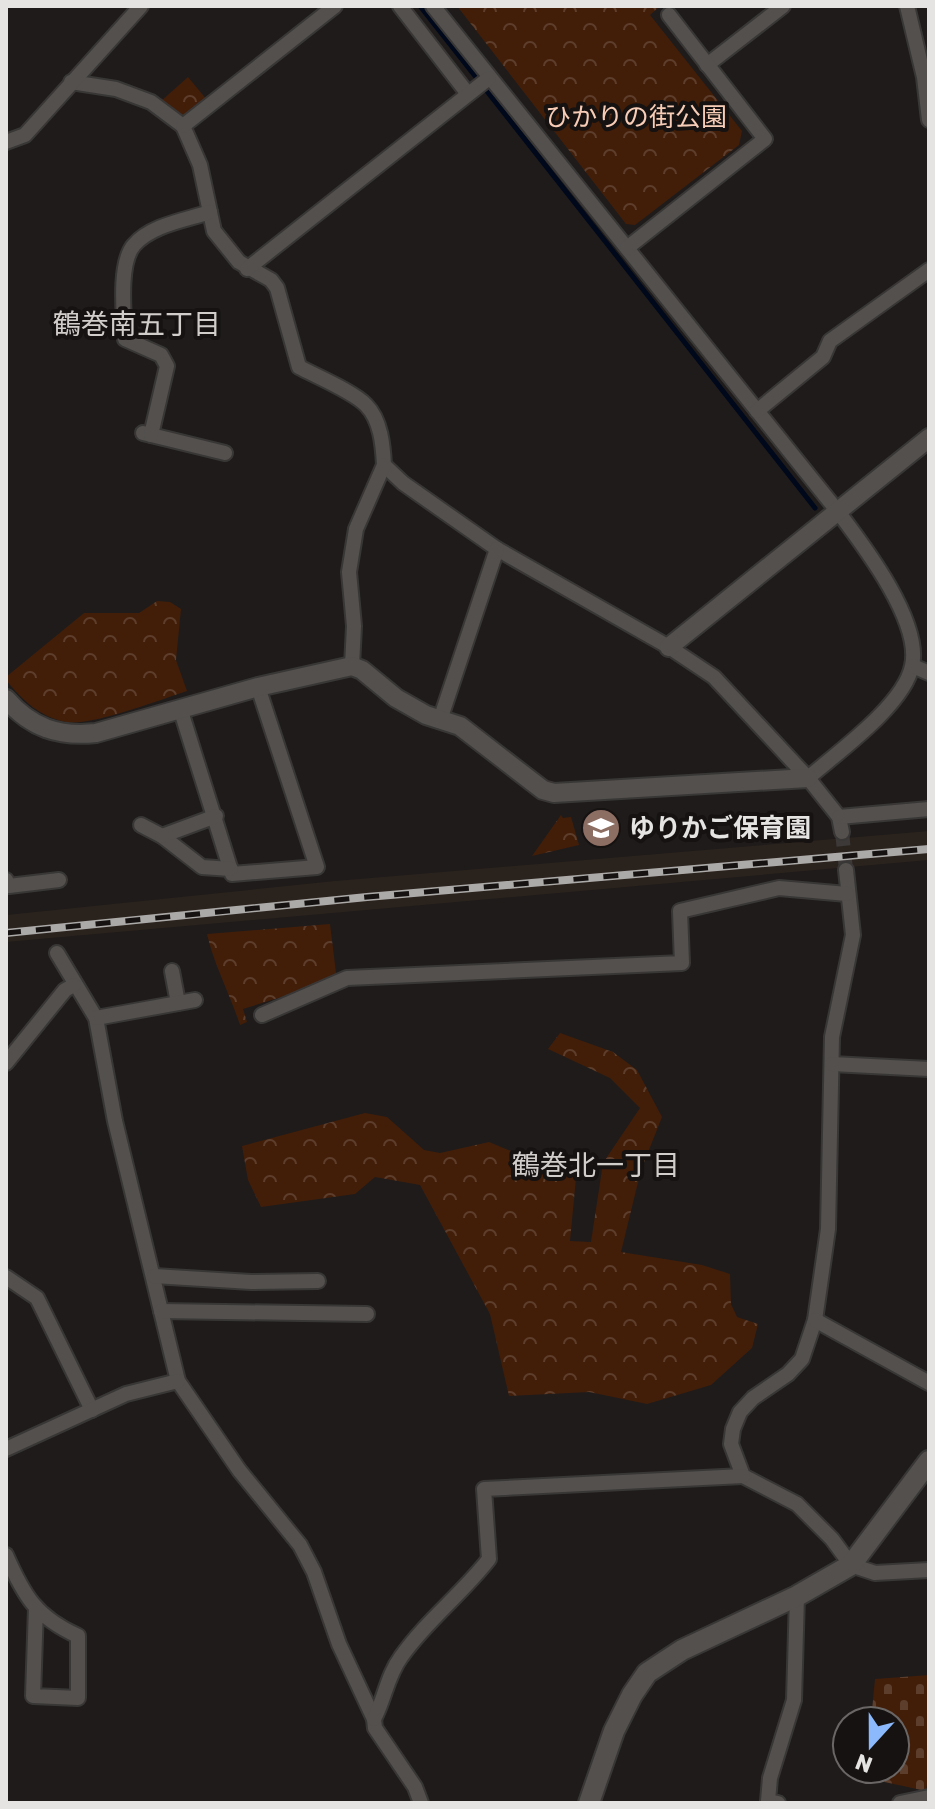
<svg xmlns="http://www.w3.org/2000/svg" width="935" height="1809" font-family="Rubik,'Noto Sans JP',sans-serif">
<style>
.built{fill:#2a221d}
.forest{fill:url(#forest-crowns)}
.cemetery{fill:url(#cemetery-stones)}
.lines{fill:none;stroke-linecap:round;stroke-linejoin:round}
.stream{stroke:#00081b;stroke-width:5}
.minor-tunnel{stroke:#3c3938;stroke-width:14;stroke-dasharray:14 7;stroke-linecap:butt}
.minor-casing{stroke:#393736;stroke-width:18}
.tertiary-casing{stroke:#393736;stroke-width:22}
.secondary-casing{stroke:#393736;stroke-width:24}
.minor{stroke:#53504e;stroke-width:14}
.tertiary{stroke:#53504e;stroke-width:18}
.secondary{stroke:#53504e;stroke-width:20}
.rail-casing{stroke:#acaaa9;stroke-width:8}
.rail{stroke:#151211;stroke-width:5;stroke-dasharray:15;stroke-linecap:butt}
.labels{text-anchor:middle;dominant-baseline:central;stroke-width:8;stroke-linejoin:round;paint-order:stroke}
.park-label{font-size:26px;fill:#f8cdb7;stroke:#151211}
.poi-label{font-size:26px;font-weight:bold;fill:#e6e4e3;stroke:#151211;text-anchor:start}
.neighbourhood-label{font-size:28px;fill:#d1cdcb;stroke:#151211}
</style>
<defs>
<pattern id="forest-crowns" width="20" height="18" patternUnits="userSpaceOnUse" patternTransform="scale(2)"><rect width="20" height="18" fill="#421d08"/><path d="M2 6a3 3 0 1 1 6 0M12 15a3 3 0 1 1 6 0" fill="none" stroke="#5d3e2c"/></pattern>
<pattern id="cemetery-stones" width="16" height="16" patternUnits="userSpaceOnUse" patternTransform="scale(2)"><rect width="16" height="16" fill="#421d08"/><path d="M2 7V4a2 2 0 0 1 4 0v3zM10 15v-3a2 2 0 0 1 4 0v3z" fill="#5d3e2c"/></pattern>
</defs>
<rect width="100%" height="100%" fill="#1e1b1a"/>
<!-- built -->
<path class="built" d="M 929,831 L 929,860 L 6,942 L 6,915 L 335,881 Z"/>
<!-- forest -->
<g class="forest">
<path d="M 457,6 L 660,6 L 650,15 L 742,131 L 739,145 L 635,225 L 626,224 Z"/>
<path d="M 188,77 L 207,100 L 186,117 L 177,116 L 160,102 Z"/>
<path d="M 157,601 L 170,602 L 181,609 L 176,660 L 187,691 C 159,700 93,726 66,722 C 40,717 22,700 6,680 L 6,677 L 84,613 L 139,613 Z"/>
<path d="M 561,815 L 563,818 L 571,817 L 579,845 L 532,856 Z"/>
<path d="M 330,924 L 336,973 L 307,989 L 243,1009 L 247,1022 L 240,1025 C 230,994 214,965 207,934 Z"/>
<path d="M 560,1033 L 613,1052 L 637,1070 L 662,1117 L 641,1170 L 621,1252 L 702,1265 L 730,1274 L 731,1304 L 737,1317 L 758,1324 L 752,1348 L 711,1385 L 647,1404 L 589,1392 L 509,1396 L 490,1314 L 420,1185 L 375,1177 L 355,1194 L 261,1207 L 248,1180 L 242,1146 L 365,1113 L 387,1117 L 424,1150 L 440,1153 L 489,1142 L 576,1178 L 570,1241 L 591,1242 L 603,1163 L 640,1108 L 610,1078 L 548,1049 Z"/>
</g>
<!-- cemetery -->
<path class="cemetery" d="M 929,1675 L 929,1770 L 926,1791 L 866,1778 L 867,1769 L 895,1769 L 895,1721 L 871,1721 L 875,1679 Z"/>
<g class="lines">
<!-- stream -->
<path class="stream" d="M 420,6 L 815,508"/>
<!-- minor-tunnel -->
<path class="minor-tunnel" d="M 842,832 L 846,870"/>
<defs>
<g id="minor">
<path d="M 400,6 L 468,94"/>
<path d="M 433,6 L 839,513 C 864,546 922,622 912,666 C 904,705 838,752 808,778"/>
<path d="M 907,6 L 924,77 L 929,120"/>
<path d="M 707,65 L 783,6"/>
<path d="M 71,82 L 116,89 L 151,102 L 183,126 L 200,165 L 214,231 L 239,262 L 271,280 L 277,288 L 299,367 C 316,376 354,392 366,405 C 381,420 383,446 384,465 L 403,483 L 497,549 L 669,647 L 714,677 L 808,778 L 839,817 L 842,832"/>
<path d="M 183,126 L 335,6"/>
<path d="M 6,142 L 25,135 L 141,6"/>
<path d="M 627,248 L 765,139 L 669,15"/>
<path d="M 247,269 L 489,78"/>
<path d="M 757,411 L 823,357 L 830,341 L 929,270"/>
<path d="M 143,433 L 225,453"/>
<path d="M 151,435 L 167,366 L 161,355 L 125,339 C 124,316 118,263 134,245 C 151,225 186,220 210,212"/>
<path d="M 352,666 L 354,626 L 349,572 L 356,529 L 384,465"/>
<path d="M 913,666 L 929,673"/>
<path d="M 180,708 L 232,874 L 317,867 L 258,687"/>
<path d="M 440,720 L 497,549"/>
<path d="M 839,817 L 929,809"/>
<path d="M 141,825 L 162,836 L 202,867 L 231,869"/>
<path d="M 162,836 L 216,816"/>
<path d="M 846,870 L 853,935 L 832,1037 L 828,1229 L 815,1320 L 802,1359 L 788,1374 L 753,1398 L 740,1412 L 733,1429 L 731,1444 L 743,1476 L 797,1504 L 832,1539 L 851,1565 L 875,1573 L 929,1570"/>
<path d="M 6,880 L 9,886 L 59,880"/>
<path d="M 57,953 L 96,1018 L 115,1121 L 178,1381 L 239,1470 L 300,1545 L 314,1572 L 339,1644 L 374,1719 L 375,1728 L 415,1787 L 421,1803"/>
<path d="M 172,971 L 178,1003"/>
<path d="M 262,1015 L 347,978 L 682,963 L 680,911 L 779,888 L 847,894"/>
<path d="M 96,1018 L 195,1000"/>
<path d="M 6,1063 L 65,990 L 74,985"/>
<path d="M 832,1064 L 929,1069"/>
<path d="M 154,1276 L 251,1282 L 318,1281"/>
<path d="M 6,1277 L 37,1298 L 92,1410"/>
<path d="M 161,1311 L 367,1314"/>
<path d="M 815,1320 L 929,1383"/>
<path d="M 6,1449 L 126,1394 L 178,1381"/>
<path d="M 6,1555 C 24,1596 36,1617 78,1636 L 78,1698 L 33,1696 L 36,1607"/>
<path d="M 374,1719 C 385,1698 387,1676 401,1657 C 426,1621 462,1594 489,1559 L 484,1489 L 743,1476"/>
<path d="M 778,1803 L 768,1801 L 770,1778 L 794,1700 L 797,1596"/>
<path d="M 900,1803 L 929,1797"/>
</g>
<g id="tertiary">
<path d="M 669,647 L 929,438"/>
<path d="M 6,699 C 31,728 59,737 96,733 L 258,687 L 352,666 L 362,670 L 396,698 L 426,715 L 460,726 L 543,790 L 554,793 L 808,778"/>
</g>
<path id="secondary" d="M 589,1803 L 614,1731 L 632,1695 L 647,1673 L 682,1650 L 797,1596 L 851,1565 L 929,1461"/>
</defs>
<!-- minor casing -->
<use href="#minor" class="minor-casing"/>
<!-- tertiary casing -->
<use href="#tertiary" class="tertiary-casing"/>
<!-- secondary casing -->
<use href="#secondary" class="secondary-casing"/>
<!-- minor -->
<use href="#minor" class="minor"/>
<!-- tertiary -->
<use href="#tertiary" class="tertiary"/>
<!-- secondary -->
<use href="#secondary" class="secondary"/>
<defs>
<path id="rail" d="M 6,933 L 367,897 L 929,849"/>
</defs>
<!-- rail casing -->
<use href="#rail" class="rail-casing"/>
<!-- rail -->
<use href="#rail" class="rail"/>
</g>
<!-- icons -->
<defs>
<symbol id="school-disc" viewBox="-11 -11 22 22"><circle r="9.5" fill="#8d6e63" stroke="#151211"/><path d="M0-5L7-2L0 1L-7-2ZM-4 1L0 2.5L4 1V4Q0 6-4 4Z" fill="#fff"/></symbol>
</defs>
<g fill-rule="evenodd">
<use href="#school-disc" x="579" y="806" width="44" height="44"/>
</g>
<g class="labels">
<!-- park labels -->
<g class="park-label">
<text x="636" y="117">ひかりの街公園</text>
</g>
<!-- poi labels -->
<g class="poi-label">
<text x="629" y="828">ゆりかご保育園</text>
</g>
<!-- neighbourhood labels -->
<g class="neighbourhood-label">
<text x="137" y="324">鶴巻南五丁目</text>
<text x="596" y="1165">鶴巻北一丁目</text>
</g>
</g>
<!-- border -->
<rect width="935" height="1809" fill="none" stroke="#e6e4e3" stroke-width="16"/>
<!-- north arrow -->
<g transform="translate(871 1745) rotate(201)"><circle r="38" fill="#151211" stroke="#696665" stroke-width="2"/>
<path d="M0-6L14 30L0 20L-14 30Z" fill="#8bb9fc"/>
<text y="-12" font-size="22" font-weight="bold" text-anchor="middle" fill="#e6e4e3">N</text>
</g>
</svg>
